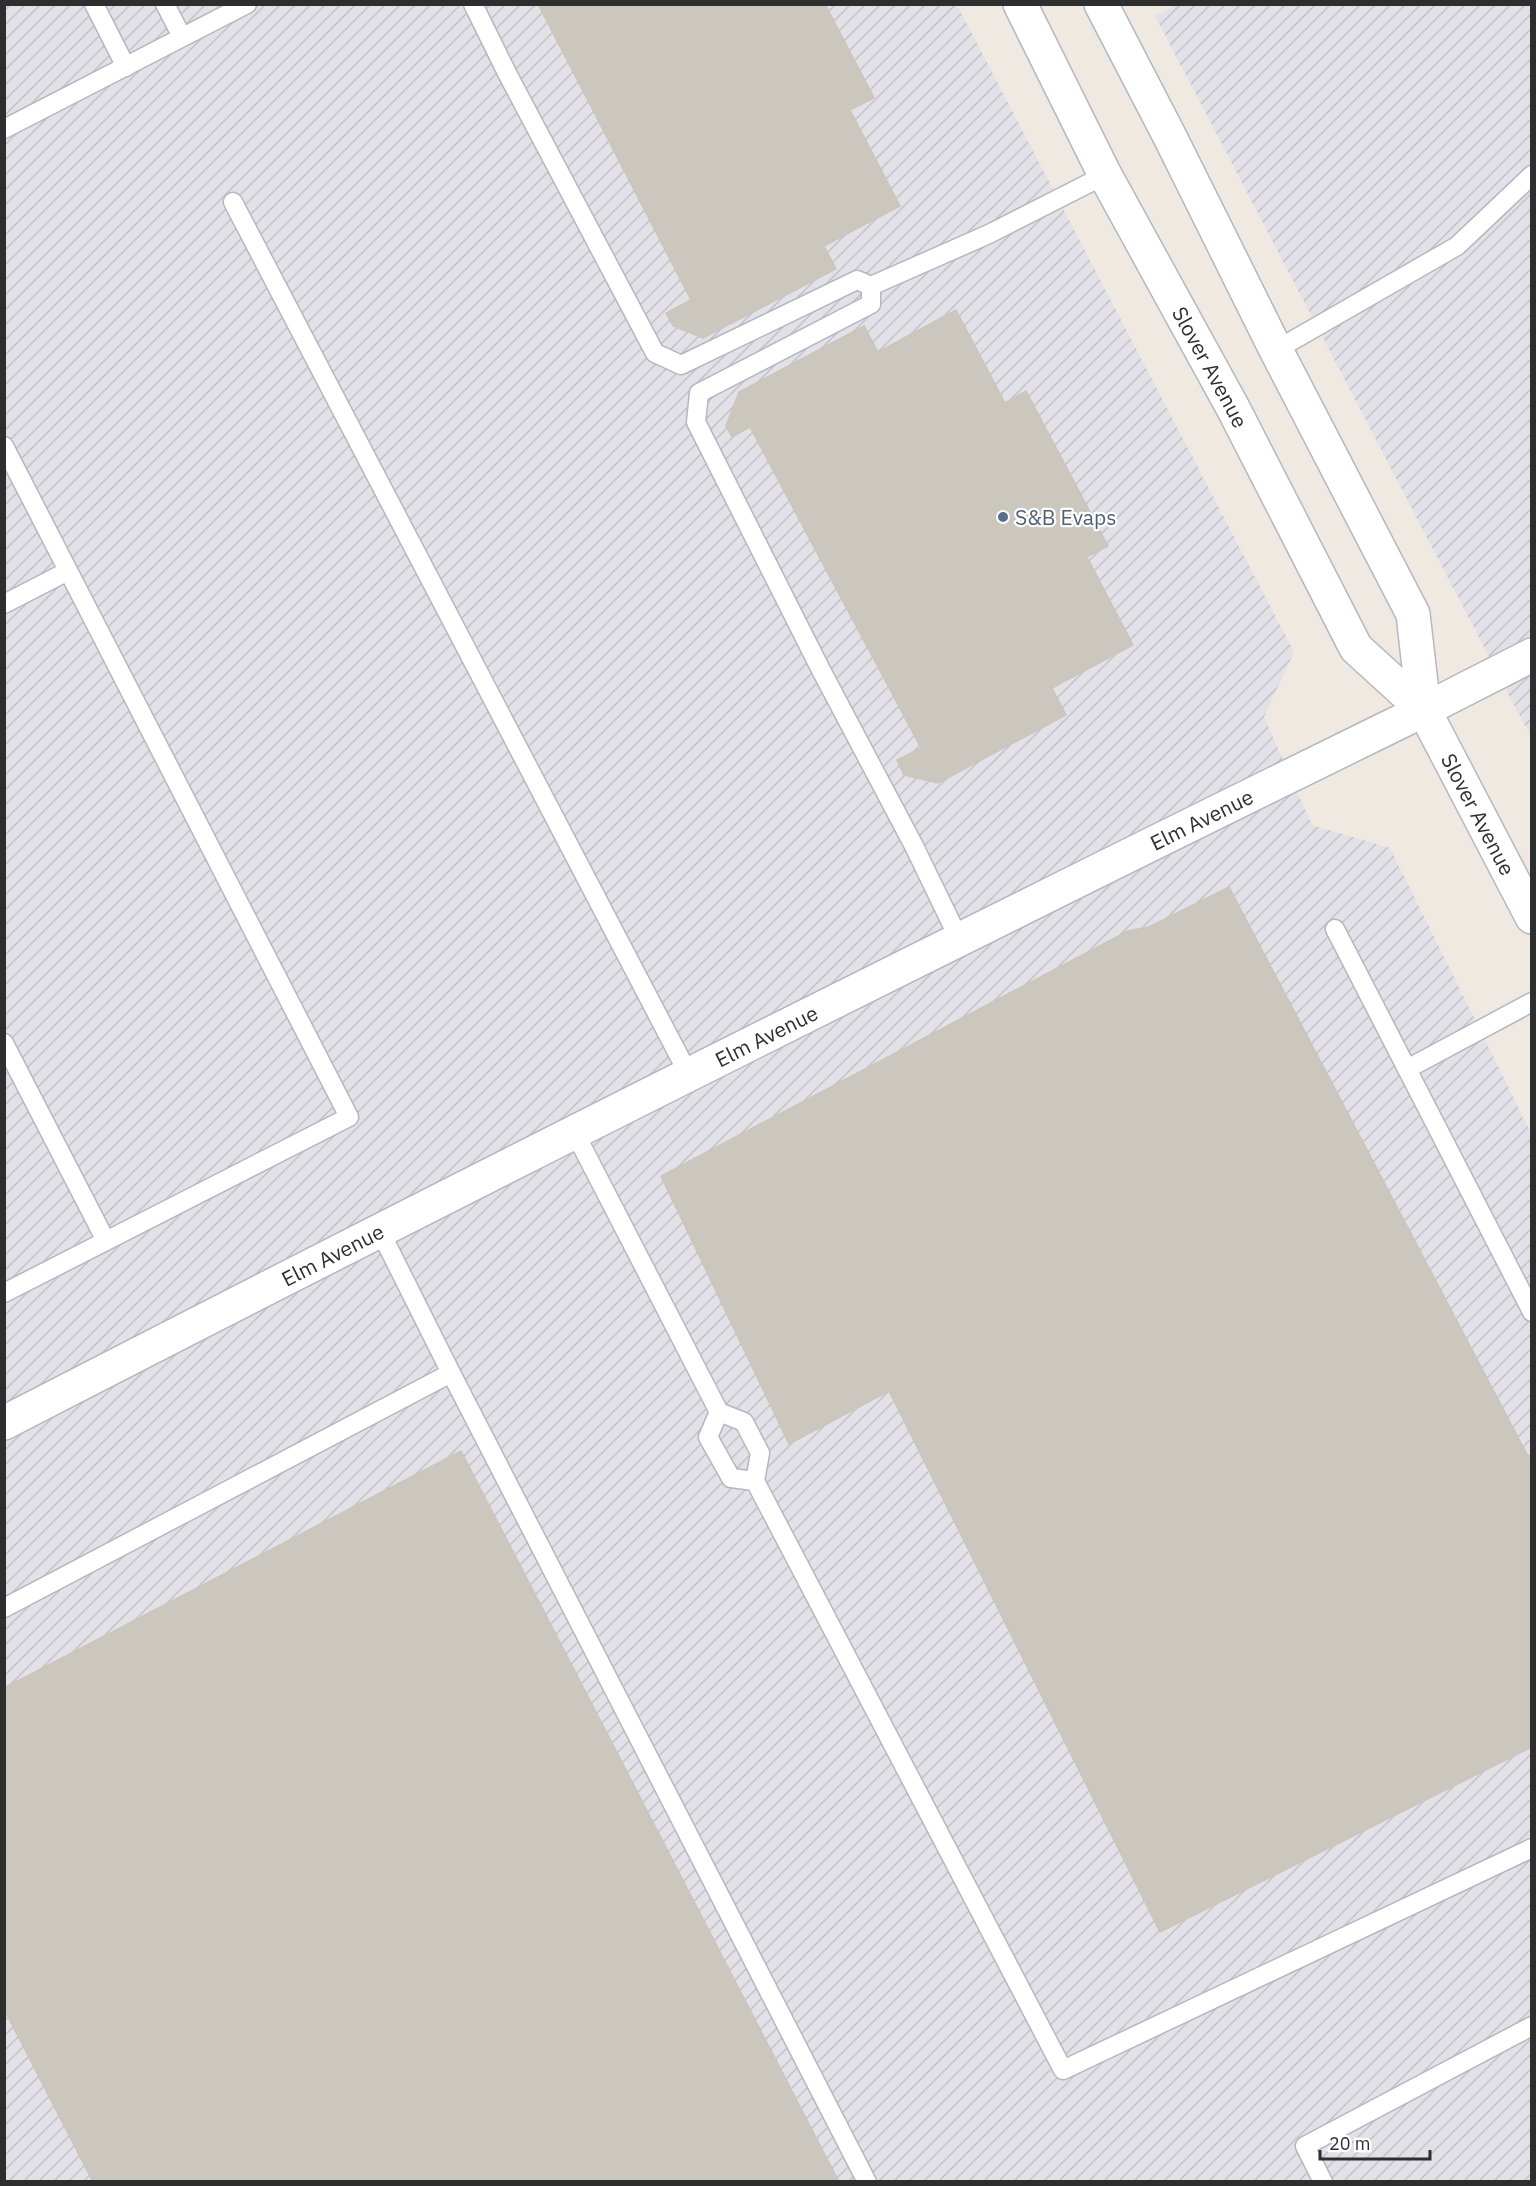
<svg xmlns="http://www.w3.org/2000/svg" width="1536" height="2186" font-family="'IBM Plex Sans',sans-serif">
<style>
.industrial{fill:url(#industrial-furrows)}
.building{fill:#cbc7bf;stroke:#cbc5ba;stroke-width:1.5}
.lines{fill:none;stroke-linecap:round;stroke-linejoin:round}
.service-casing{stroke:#b4b7c1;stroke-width:21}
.minor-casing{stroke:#b4b7c1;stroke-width:36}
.tertiary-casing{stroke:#b4b7c1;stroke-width:36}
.secondary-casing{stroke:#b4b7c1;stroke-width:36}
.service{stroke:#fff;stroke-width:18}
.minor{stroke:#fff;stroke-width:33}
.tertiary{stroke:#fff;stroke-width:33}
.secondary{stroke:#fff;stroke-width:33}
.service-dot{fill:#5c6f8a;stroke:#fff;stroke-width:2}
.labels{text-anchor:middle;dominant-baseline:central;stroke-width:4.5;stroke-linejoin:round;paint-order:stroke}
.street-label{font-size:21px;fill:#2e2e2e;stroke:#fff}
.service-label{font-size:21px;fill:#4e5e75;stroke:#fff;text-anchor:start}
</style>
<defs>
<pattern id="industrial-furrows" width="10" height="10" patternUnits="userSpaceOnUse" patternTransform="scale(1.5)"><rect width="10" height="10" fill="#e3e1e8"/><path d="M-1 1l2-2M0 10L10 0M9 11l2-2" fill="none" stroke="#c3c1c7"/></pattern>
</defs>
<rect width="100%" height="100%" fill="#efe9e1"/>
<!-- industrial -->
<g class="industrial">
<path d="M 1178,4 L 1531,5 L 1531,737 L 1155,16 Z"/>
<path d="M 5,5 L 957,5 L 1294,652 L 1264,717 L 1312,825 L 1390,848 L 1531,1133 L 1531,2181 L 5,2182 Z"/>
</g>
<!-- building -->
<g class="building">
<path d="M 538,4 L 825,4 L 874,98 L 850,110 L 900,206 L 824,246 L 836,269 L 703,338 L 673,326 L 666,313 L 691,300 Z"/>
<path d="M 956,310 L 1005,403 L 1026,391 L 1108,546 L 1087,557 L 1133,645 L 1052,688 L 1066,715 L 938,783 L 904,775 L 897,760 L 921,748 L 750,427 L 732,437 L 726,426 L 739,392 L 864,326 L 878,352 Z"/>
<path d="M 1229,887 L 1532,1464 L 1532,1747 L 1160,1932 L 889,1391 L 789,1444 L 661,1176 L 1128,931 L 1149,927 Z"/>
<path d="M 461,1451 L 839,2182 L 93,2182 L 4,2009 L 4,1688 Z"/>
</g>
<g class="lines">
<defs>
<g id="service">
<path d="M 94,4 L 126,67"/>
<path d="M 165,4 L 182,37"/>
<path d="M 473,4 L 508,75 L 655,353 L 681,365 L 857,280 L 871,286"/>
<path d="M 4,129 L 247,4"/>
<path d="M 233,202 L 689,1075"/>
<path d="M 1276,350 L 1457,246 L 1532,175"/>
<path d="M 4,446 L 349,1117 L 4,1293"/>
<path d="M 4,604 L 68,571"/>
<path d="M 1335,929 L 1532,1312"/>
<path d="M 959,939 L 914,846 L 821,670 L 696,422 L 699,393 L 871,304 L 871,286 L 989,234 L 1105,175"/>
<path d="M 4,1043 L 106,1241"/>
<path d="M 1407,1069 L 1532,1002"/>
<path d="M 575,1133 L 719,1412 L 744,1422 L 760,1453 L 755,1481 L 731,1478 L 708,1437 L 719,1412"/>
<path d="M 379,1229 L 451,1373"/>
<path d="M 755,1481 L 1063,2070 L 1532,1848"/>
<path d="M 4,1608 L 451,1373 L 867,2182"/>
<path d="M 1323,2182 L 1305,2146 L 1532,2026"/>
</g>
<path id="minor" d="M 1424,710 L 1532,655"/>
<g id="tertiary">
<path id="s1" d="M 4,1423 C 475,1180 949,943 1424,710"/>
</g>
<g id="secondary">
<path id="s2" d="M 1020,4 L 1105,175 L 1233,408 L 1356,648 L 1424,710 L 1532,917"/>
<path d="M 1101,4 L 1170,137 L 1276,350 L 1413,614 L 1424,710"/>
</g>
</defs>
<!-- service casing -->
<use href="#service" class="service-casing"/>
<!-- minor casing -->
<use href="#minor" class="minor-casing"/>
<!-- tertiary casing -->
<use href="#tertiary" class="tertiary-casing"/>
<!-- secondary casing -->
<use href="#secondary" class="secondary-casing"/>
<!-- service -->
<use href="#service" class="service"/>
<!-- minor -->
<use href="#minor" class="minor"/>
<!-- tertiary -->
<use href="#tertiary" class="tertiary"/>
<!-- secondary -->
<use href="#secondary" class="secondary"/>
</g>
<!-- markers -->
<circle class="service-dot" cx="1003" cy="517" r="6"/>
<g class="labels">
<!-- street labels -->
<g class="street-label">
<text stroke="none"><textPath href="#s2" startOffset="410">Slover Avenue</textPath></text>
<text stroke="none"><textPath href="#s2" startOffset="936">Slover Avenue</textPath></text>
<text stroke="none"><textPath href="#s1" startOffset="1341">Elm Avenue</textPath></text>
<text stroke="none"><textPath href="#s1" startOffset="855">Elm Avenue</textPath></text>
<text stroke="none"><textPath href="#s1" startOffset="369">Elm Avenue</textPath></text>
</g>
<!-- service labels -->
<g class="service-label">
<text x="1015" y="517">S&amp;B Evaps</text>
</g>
</g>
<!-- border -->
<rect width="1536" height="2186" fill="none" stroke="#2e2e2e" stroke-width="12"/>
<!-- scale -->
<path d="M1320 2150v9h110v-9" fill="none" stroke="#2e2e2e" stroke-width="3"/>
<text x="1329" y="2150" font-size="18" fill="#2e2e2e" stroke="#ffffff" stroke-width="4.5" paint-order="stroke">20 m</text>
</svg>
